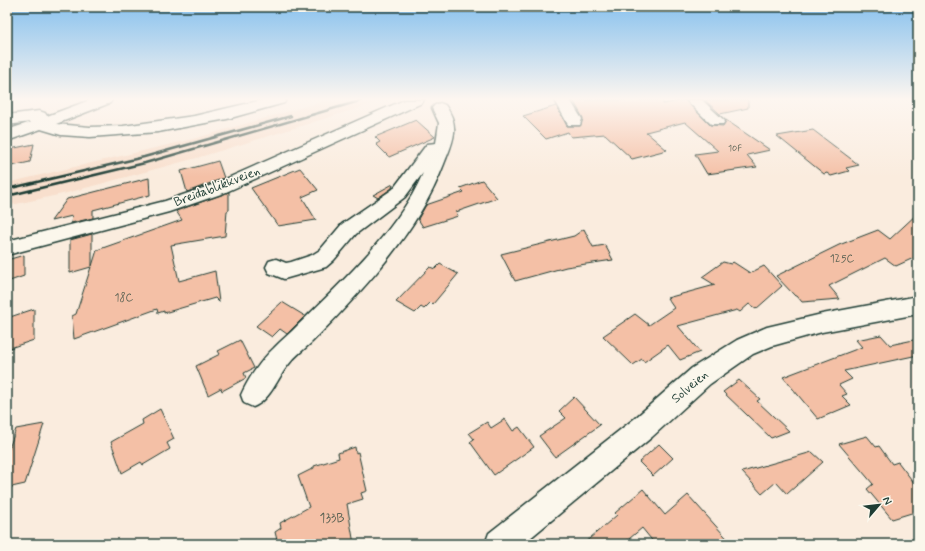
<svg xmlns="http://www.w3.org/2000/svg" width="925" height="551" font-family="Mynerve,sans-serif">
<style>
.built{fill:#f8dfcd}
.building{fill:#f4c0a6;stroke:#1f3d34}
.lines{fill:none;stroke-linecap:round;stroke-linejoin:round}
.minor-casing{stroke:#1f3d34;stroke-width:3}
.minor{fill:#fbf7ec;fill-rule:evenodd}
.rail{stroke:#1f3d34;stroke-width:2.5}
.labels{text-anchor:middle;dominant-baseline:central;stroke-width:3;stroke-linejoin:round;paint-order:stroke}
.far-number-label{font-size:9px;fill:#545e50}
.number-label{font-size:11px;fill:#545e50}
.street-label{font-size:13px;fill:#1f3d34;stroke:#fbf7ec}
.near-number-label{font-size:13px;fill:#545e50}
</style>
<rect width="100%" height="100%" fill="#faecde"/>
<filter id="ink" filterUnits="userSpaceOnUse"><feTurbulence type="fractalNoise" baseFrequency=".025" numOctaves="2"/><feDisplacementMap in="SourceGraphic" scale="8" xChannelSelector="R" yChannelSelector="G"/><feConvolveMatrix kernelMatrix="1 2 1 2 8 2 1 2 1" color-interpolation-filters="sRGB"/></filter>
<g filter="url(#ink)">
<!-- built -->
<path class="built" d="M 327,100 L 385,100 L 200,157 L 67,193 L 7,206 L 7,183 L 193,139 Z"/>
<!-- building -->
<g class="building">
<path d="M 573,100 L 663,100 L 663,104 L 685,100 L 710,125 L 723,126 L 726,120 L 770,150 L 747,155 L 757,167 L 707,174 L 695,154 L 718,151 L 685,122 L 646,132 L 667,150 L 632,159 L 605,134 L 571,137 L 568,132 L 546,139 L 523,116 L 556,106 L 567,126 L 580,126 L 583,118 Z"/>
<path d="M 705,100 L 748,100 L 748,108 L 720,114 Z"/>
<path d="M 416,120 L 435,137 L 389,157 L 376,144 L 380,142 L 375,137 Z"/>
<path d="M 813,130 L 859,165 L 846,168 L 849,171 L 831,176 L 827,173 L 824,174 L 777,136 Z"/>
<path d="M 34,144 L 30,162 L 7,167 L 10,149 Z"/>
<path d="M 218,161 L 224,178 L 187,192 L 181,171 Z"/>
<path d="M 300,168 L 318,190 L 302,197 L 316,220 L 278,226 L 251,188 Z"/>
<path d="M 149,178 L 150,195 L 93,210 L 93,218 L 71,223 L 72,216 L 51,221 L 67,199 Z"/>
<path d="M 482,180 L 497,198 L 456,212 L 458,216 L 423,227 L 418,219 L 426,205 L 464,192 L 460,188 Z"/>
<path d="M 393,184 L 392,188 L 378,198 L 373,195 Z"/>
<path d="M 229,192 L 229,210 L 227,211 L 225,236 L 171,245 L 179,281 L 215,271 L 219,302 L 215,298 L 164,313 L 164,311 L 158,313 L 157,309 L 74,339 L 72,316 L 76,314 L 91,267 L 70,273 L 70,240 L 92,234 L 92,266 L 97,250 L 182,220 L 176,211 Z"/>
<path d="M 918,213 L 918,256 L 896,266 L 885,258 L 829,286 L 840,299 L 802,302 L 797,296 L 795,296 L 776,276 L 839,245 L 878,230 L 890,239 Z"/>
<path d="M 584,229 L 593,247 L 605,245 L 613,260 L 566,267 L 515,281 L 501,254 L 574,236 Z"/>
<path d="M 24,255 L 24,276 L 7,282 L 7,260 Z"/>
<path d="M 723,262 L 731,264 L 733,262 L 750,273 L 764,266 L 782,286 L 756,309 L 749,304 L 740,312 L 737,310 L 678,326 L 700,352 L 680,360 L 668,345 L 644,362 L 642,359 L 633,365 L 603,336 L 635,314 L 649,325 L 674,308 L 667,298 L 715,285 L 702,277 Z"/>
<path d="M 440,264 L 458,274 L 433,304 L 431,302 L 424,309 L 421,307 L 415,313 L 396,302 L 430,267 L 435,269 Z"/>
<path d="M 282,302 L 305,316 L 287,334 L 280,329 L 272,337 L 256,326 Z"/>
<path d="M 34,309 L 34,340 L 7,349 L 7,318 Z"/>
<path d="M 881,335 L 890,345 L 918,339 L 918,355 L 844,371 L 852,379 L 839,385 L 847,394 L 842,396 L 851,405 L 818,419 L 783,377 L 862,347 L 856,340 Z"/>
<path d="M 240,340 L 254,368 L 244,373 L 246,378 L 222,391 L 221,388 L 208,395 L 196,366 L 220,354 L 218,351 Z"/>
<path d="M 739,380 L 760,399 L 757,401 L 789,431 L 771,438 L 723,392 Z"/>
<path d="M 574,397 L 600,425 L 555,457 L 539,436 L 566,418 L 559,411 Z"/>
<path d="M 160,409 L 174,439 L 167,443 L 170,449 L 143,465 L 141,462 L 122,473 L 111,442 L 143,424 L 142,420 Z"/>
<path d="M 505,419 L 513,431 L 519,427 L 534,447 L 494,475 L 470,442 L 474,439 L 469,433 L 487,422 L 491,428 Z"/>
<path d="M 44,424 L 25,484 L 7,488 L 7,454 L 16,429 Z"/>
<path d="M 867,436 L 876,447 L 879,446 L 892,464 L 898,462 L 918,488 L 918,511 L 892,519 L 867,489 L 873,484 L 839,444 Z"/>
<path d="M 659,444 L 673,458 L 653,476 L 639,462 Z"/>
<path d="M 355,447 L 356,453 L 358,452 L 367,491 L 361,493 L 363,499 L 347,504 L 354,544 L 278,544 L 275,532 L 281,528 L 280,523 L 309,507 L 298,476 L 314,468 L 314,466 L 339,458 L 338,453 Z"/>
<path d="M 812,452 L 823,462 L 787,494 L 776,482 L 762,494 L 742,472 Z"/>
<path d="M 643,489 L 665,515 L 688,495 L 732,544 L 655,544 L 642,528 L 623,544 L 583,544 L 617,515 L 615,513 Z"/>
</g>
<g class="lines">
<defs>
<g id="minor">
<path d="M 90,100 L 112,100 L 110,103 L 56,124 L 90,127 L 123,126 L 194,116 L 262,100 L 286,100 L 284,103 L 227,119 L 158,132 L 90,137 L 61,135 L 41,129 L 7,141 L 7,130 L 31,122 L 7,125 L 7,115 L 39,111 L 45,113 L 47,116 Z"/>
<path d="M 404,100 L 424,100 L 422,103 L 224,193 L 169,212 L 7,255 L 7,241 L 165,201 L 212,185 Z"/>
<path d="M 555,100 L 570,100 L 582,119 L 580,125 L 568,125 Z"/>
<path d="M 686,100 L 702,100 L 725,121 L 723,124 L 711,124 Z"/>
<path d="M 440,103 L 445,105 C 461,127 453,141 444,164 C 419,231 363,290 313,341 C 306,348 296,355 289,364 C 277,378 271,400 253,407 L 244,403 L 241,395 C 248,379 261,360 274,348 C 281,340 291,333 298,325 C 340,284 401,227 423,173 L 405,197 L 356,234 L 334,260 L 326,267 L 284,279 L 269,273 L 266,267 L 269,261 L 276,259 L 286,263 L 291,262 L 312,255 L 320,250 L 342,224 L 393,189 L 427,144 L 436,143 L 439,123 L 432,108 L 435,105 Z"/>
<path d="M 918,296 L 918,314 L 822,332 L 772,346 L 753,354 L 710,384 L 652,437 L 523,544 L 485,544 L 489,533 L 634,419 L 692,368 L 737,340 L 767,327 L 822,314 Z"/>
</g>
</defs>
<!-- minor casing -->
<use href="#minor" class="minor-casing"/>
<!-- minor -->
<use href="#minor" class="minor"/>
<!-- rail -->
<g class="rail">
<path d="M 7,189 L 144,157 L 291,116"/>
<path d="M 7,196 L 145,163 L 363,100"/>
</g>
</g>
</g>
<!-- sky -->
<linearGradient id="sky" x2="0" y2="1"><stop stop-color="#87c1ee"/><stop offset="0.56" stop-color="#fdf6f0"/><stop offset="1" stop-color="#fdf6f0" stop-opacity="0"/></linearGradient>
<rect width="925" height="177" fill="url(#sky)"/>
<g class="labels">
<!-- far-number labels -->
<g class="far-number-label">
<text x="735" y="148">10F</text>
</g>
<!-- number labels -->
<g class="number-label">
<text x="842" y="259">125C</text>
<text x="124" y="298">18C</text>
</g>
<!-- street labels -->
<g class="street-label">
<text transform="translate(217 187) rotate(-21)">Breidablikkveien</text>
<text transform="translate(690 387) rotate(-40)">Solveien</text>
</g>
<!-- near-number labels -->
<g class="near-number-label">
<text x="332" y="518">133B</text>
</g>
</g>
<!-- margin -->
<rect width="925" height="551" fill="none" stroke="#fbf7ec" stroke-width="24"/>
<rect x="12" y="12" width="901" height="527" fill="none" stroke="#1f3d34" stroke-width="1.5" filter="url(#ink)"/>
<!-- north arrow -->
<g transform="translate(879 505) rotate(62)" stroke="#fbf7ec" stroke-width="3" paint-order="stroke">
<path d="M0-3L7 15L0 10L-7 15Z" fill="#1f3d34"/>
<text y="-6" font-size="11" font-weight="bold" text-anchor="middle" fill="#1f3d34">N</text>
</g>
</svg>
